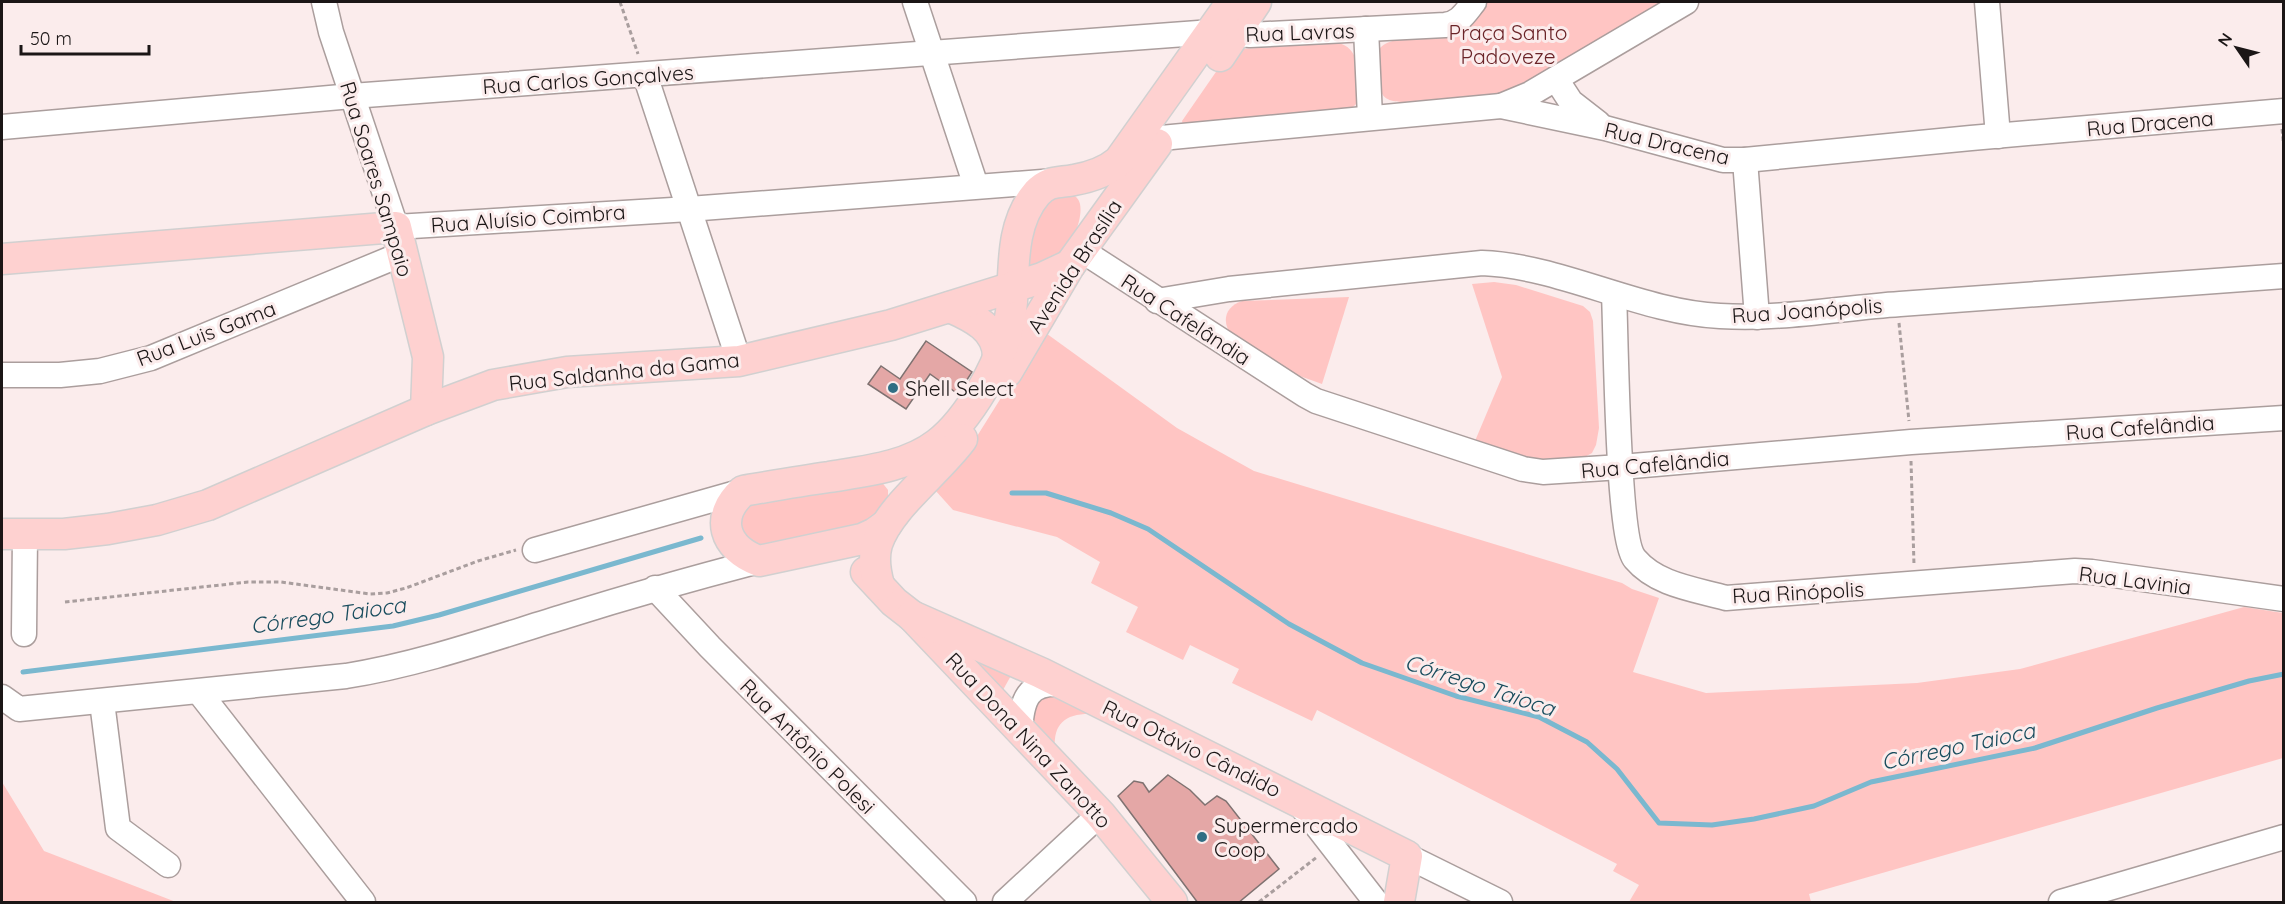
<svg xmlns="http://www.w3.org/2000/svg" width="2285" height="904" font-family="Quicksand,sans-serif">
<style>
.green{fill:#ffc5c3}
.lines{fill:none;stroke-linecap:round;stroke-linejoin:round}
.stream{stroke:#7ab8cf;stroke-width:5}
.building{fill:#e4a7a6;stroke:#7f7271;stroke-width:1.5}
.minor-casing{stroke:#ab9e9d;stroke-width:27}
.major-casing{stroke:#d1d0d0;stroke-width:33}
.path{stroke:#a99e9e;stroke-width:3;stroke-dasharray:4.5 3;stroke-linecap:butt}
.minor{stroke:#fff;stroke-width:24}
.major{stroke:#fed1d0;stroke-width:30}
.poi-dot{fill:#306e84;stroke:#fbecec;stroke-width:2}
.labels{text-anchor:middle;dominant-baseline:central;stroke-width:6;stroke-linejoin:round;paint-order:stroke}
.street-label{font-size:21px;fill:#1b1616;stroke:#fbecec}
.park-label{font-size:21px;fill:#6a2327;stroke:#fbecec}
.poi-label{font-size:21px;fill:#1b1616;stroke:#fbecec;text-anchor:start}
.water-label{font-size:22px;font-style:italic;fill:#184c5d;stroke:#fbecec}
</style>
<rect width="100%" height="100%" fill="#fbecec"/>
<!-- green -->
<g class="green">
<path d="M 1485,2 L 1663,2 L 1525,83 L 1502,93 L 1405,102 C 1395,102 1382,101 1380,88 C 1379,78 1377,66 1377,56 C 1379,33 1426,40 1442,36 C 1454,33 1475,10 1485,2 Z"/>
<path d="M 1338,43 C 1363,48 1358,81 1359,101 L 1349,111 L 1183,125 L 1182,121 L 1227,56 L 1242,49 Z"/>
<path d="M 1072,193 C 1075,196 1079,199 1080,204 C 1083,218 1073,244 1062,252 C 1054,259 1042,263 1033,268 L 1028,266 L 1021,251 L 1036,203 Z"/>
<path d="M 1494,282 L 1516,285 L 1583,306 L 1590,312 L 1593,321 L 1599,428 L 1596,445 L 1592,453 L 1581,459 L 1542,463 L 1475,441 L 1502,377 L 1472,284 Z"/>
<path d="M 1349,297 L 1322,384 L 1297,375 L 1233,337 C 1221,323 1224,307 1242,301 Z"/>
<path d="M 1043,331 L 1177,428 L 1254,471 L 1622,583 L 1632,589 L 1659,598 L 1633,672 L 1706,693 L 1917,683 L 2020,669 L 2244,607 L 2283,613 L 2283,758 L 1809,894 L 1811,902 L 1629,902 L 1639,885 L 1613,871 L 1617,864 L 1317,710 L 1312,721 L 1232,683 L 1239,669 L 1190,645 L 1183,660 L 1126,632 L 1138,607 L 1091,583 L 1100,562 L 1057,537 L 953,510 L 935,490 L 969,449 Z"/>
<path d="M 881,481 L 888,490 L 888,501 L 879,514 L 864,524 L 760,548 L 741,534 L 739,510 L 746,501 Z"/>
<path d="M 941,637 L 1013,672 L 998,699 Z"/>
<path d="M 1044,696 L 1055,696 L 1089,714 C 1065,714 1053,724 1055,749 L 1032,729 L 1031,707 Z"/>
<path d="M 2,782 L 44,851 L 176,902 L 2,902 Z"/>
</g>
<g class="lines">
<!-- stream -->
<g class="stream">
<path d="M 1012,493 L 1046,493 L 1111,513 L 1148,529 L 1289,624 L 1362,663 L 1456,696 L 1539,717 L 1587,742 L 1617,769 L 1659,823 L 1712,825 L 1754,819 L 1814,806 L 1871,782 L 2035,748 L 2157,708 L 2249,681 L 2284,674"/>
<path d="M 23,672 L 393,626 L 439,615 L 701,538"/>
</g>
</g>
<!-- building -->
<g class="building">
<path d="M 926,341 L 972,372 L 958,394 L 930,374 L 906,409 L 868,384 L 881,366 L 900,379 Z"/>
<path d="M 1168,775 L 1190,790 L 1205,805 L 1217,796 L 1226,801 L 1279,869 L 1238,903 L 1198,903 L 1118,796 L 1134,781 L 1143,783 L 1149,792 Z"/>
</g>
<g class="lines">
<defs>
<g id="minor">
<path d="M 324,2 L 331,32 L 396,227 L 689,209 L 1055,181"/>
<path d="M 915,2 L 976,186"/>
<path d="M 1987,2 L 1998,136"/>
<path d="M 1366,29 L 1370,117"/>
<path d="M 645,75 L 739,361"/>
<path d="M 1556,79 L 1571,102 L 1598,123"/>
<path d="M 1501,106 L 1530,94 L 1686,2"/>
<path d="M 2,127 L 352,96 L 1212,32 L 1250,35 L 1445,25 C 1460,23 1465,13 1474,2"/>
<path d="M 1161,138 L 1501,106 L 1605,128 L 1723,160 L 1745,160 L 1971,138 L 2284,111"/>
<path d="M 1745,160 L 1757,317"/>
<path d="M 1081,250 L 1305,395 L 1316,401 L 1523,469 L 1543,472 L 1621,467 L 1911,442 L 2284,418"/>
<path d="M 1614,294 C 1616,333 1617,539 1635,559 C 1657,585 1694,589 1726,598 L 2075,571 L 2092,572 L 2284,599"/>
<path d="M 1157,301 L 1229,289 L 1482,263 C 1561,266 1640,312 1720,316 C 1780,320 1840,308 1900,304 C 2028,294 2156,285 2284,276"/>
<path d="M 2,375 L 60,375 L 100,371 L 151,358 L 402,254"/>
<path d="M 535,550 L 743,491"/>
<path d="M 655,588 L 710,647 L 964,902"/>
<path d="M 24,634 L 25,535"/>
<path d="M 199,692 L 363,902"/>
<path d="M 2,697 L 19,709 L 346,676 C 421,664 494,638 566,616 C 630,596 694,578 759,561"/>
<path d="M 102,702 L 118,828 L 168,865"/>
<path d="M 1020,730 C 1022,700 1027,682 1061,684"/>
<path d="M 1299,803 L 1376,902"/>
<path d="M 1407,856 L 1500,902"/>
<path d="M 1005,902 L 1100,814"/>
<path d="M 2061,902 L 2284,837"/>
</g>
<g id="major">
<path d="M 1220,56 L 1256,2"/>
<path d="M 2,259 L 396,227 L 428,357 L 426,410"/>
<path d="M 950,307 C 973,317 998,329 998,357"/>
<path d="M 1007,372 L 1070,265 L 1157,144"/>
<path d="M 886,525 L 875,533 L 862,539 L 759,561 C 724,548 714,517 743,491 C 772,486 800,481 829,477 C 865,471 907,467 937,444 C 956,430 971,408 983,388 C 998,362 1010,332 1012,302 C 1014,266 1011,223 1037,193 C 1049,180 1059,183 1074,180 C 1091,177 1106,172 1119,161 L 1232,2"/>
<path d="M 2,534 L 64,534 L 108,529 L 157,520 L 208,505 L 426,410 L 493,385 L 567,372 L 739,361 L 891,325 L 1042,278 L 1070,265"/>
<path d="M 866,572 L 894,602 L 912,616 L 1100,814 L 1172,902"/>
<path d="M 879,585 C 875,571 873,558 877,544 C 889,507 938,472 962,439"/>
<path d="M 912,616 L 1041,673 L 1407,856 L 1399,902"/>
</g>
</defs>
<!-- minor casing -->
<use href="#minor" class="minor-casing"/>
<!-- major casing -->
<use href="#major" class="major-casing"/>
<!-- path -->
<g class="path">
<path d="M 620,2 L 638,54"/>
<path d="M 2282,129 L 2284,148"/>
<path d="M 1899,323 L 1909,421"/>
<path d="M 1911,461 L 1914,565"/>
<path d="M 65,602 L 248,582 L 281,582 L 370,594 L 387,593 L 406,588 L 478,561 L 516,550"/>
<path d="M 1259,902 L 1317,857"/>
</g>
<!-- minor -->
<use href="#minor" class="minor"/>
<!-- major -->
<use href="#major" class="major"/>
</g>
<!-- markers -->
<g class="poi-dot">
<circle cx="893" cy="388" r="6"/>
<circle cx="1202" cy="837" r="6"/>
</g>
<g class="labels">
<!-- street labels -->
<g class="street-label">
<text transform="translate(1300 32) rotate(-2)">Rua Lavras</text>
<text transform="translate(588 79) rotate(-4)">Rua Carlos Gonçalves</text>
<text transform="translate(2150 123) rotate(-5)">Rua Dracena</text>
<text transform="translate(1667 143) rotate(13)">Rua Dracena</text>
<text transform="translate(377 179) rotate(73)">Rua Soares Sampaio</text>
<text transform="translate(528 218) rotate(-4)">Rua Aluísio Coimbra</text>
<text transform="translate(1074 266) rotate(-57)">Avenida Brasília</text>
<text transform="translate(1807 310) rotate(-4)">Rua Joanópolis</text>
<text transform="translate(1186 319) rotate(33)">Rua Cafelândia</text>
<text transform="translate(206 333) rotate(-21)">Rua Luis Gama</text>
<text transform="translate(624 371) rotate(-6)">Rua Saldanha da Gama</text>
<text transform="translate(2140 427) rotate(-4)">Rua Cafelândia</text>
<text transform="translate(1655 464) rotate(-5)">Rua Cafelândia</text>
<text transform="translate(2135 580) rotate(7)">Rua Lavinia</text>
<text transform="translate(1798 592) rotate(-3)">Rua Rinópolis</text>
<text transform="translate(1029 740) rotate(47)">Rua Dona Nina Zanotto</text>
<text transform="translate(808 746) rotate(45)">Rua Antônio Polesi</text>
<text transform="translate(1192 748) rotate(26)">Rua Otávio Cândido</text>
</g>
<!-- park labels -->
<g class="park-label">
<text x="1508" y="32">Praça Santo<tspan x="1508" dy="24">Padoveze</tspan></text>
</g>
<!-- poi labels -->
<g class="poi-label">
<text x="905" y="388">Shell Select</text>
<text x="1214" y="825">Supermercado<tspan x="1214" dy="24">Coop</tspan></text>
</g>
<!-- water labels -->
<g class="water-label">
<text transform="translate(328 615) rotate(-8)">Córrego Taioca</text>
<text transform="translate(1480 685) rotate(18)">Córrego Taioca</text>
<text transform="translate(1958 746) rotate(-12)">Córrego Taioca</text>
</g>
</g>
<!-- border -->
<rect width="2285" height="904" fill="none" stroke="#1b1616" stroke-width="6"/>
<!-- north arrow -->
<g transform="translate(2237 48) rotate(305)" stroke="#fbecec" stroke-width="4.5" paint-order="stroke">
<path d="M0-4.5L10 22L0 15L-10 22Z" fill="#1b1616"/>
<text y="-9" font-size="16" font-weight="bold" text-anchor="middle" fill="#1b1616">N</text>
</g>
<!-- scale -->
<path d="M21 45v9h128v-9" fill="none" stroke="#1b1616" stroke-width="3"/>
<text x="30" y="45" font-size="18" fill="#1b1616" stroke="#fbecec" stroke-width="4.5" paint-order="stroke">50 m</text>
</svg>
